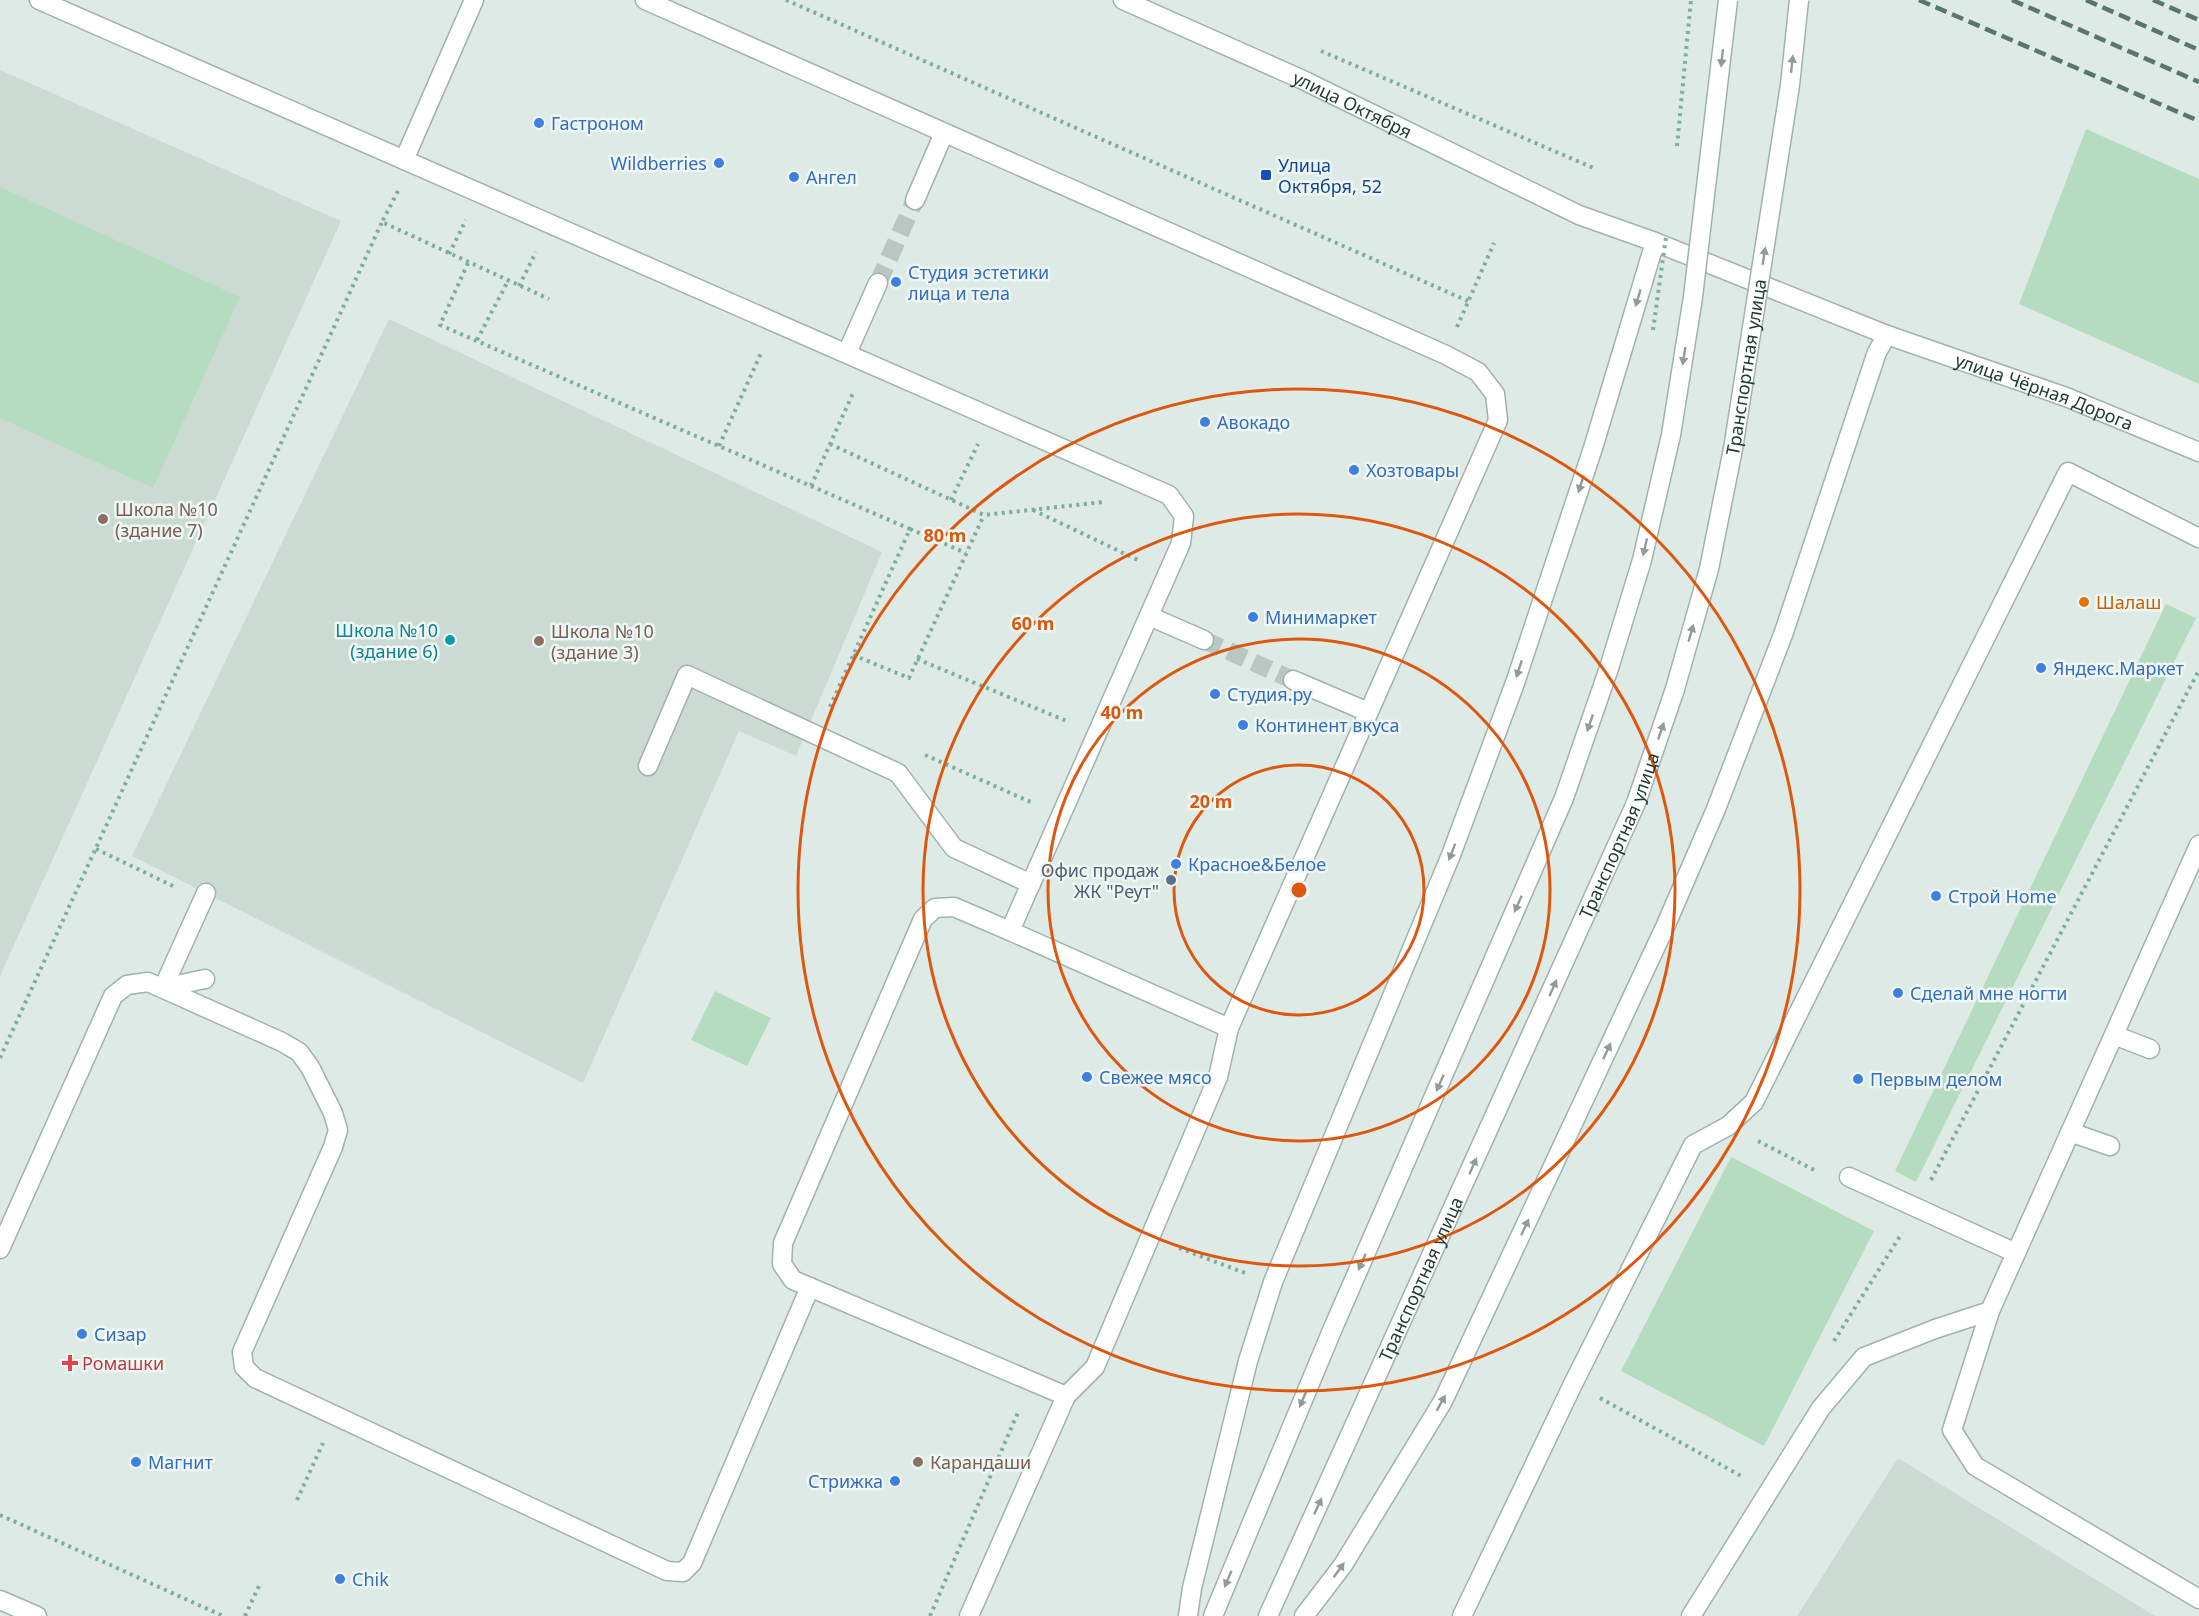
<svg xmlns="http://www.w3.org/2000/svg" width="2199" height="1616" font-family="'Noto Sans',sans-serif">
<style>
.built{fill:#ccdad4}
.green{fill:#b6dcc0}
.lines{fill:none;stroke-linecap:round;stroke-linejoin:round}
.minor-tunnel{stroke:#b8c7c1;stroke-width:18;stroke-dasharray:18 9;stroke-linecap:butt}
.minor-casing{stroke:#a1b2ac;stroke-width:21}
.path{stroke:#7eae9f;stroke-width:4;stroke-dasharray:3 4.5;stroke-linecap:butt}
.minor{stroke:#fff;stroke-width:18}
.rail{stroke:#59766e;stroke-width:4.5;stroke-dasharray:12 6;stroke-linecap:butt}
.minor-bridge-casing{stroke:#a1b2ac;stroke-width:21;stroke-linecap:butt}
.path-bridge{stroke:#7eae9f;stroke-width:4;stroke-dasharray:3 4.5;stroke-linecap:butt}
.minor-bridge{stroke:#fff;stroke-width:18}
.oneway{fill:#8f9c99}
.ring{fill:none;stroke:#de570e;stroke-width:3}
.shop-dot{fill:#3f7fe0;stroke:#eef7f3;stroke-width:2}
.transit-dot{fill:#1a4fb4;stroke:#eef7f3;stroke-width:2}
.education-dot{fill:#8d6e63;stroke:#eef7f3;stroke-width:2}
.food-dot{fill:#e8710a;stroke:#eef7f3;stroke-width:2}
.culture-dot{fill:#0f9aa8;stroke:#eef7f3;stroke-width:2}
.service-dot{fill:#5c6f8a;stroke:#eef7f3;stroke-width:2}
.health-dot{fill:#e0444e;stroke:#eef7f3;stroke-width:2}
.labels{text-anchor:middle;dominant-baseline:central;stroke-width:5;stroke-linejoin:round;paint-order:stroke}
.street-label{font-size:18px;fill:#1f3a33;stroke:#eef7f3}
.shop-label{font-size:18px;fill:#366cbe;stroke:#eef7f3;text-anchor:start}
.transit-label{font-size:18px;fill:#164399;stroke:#eef7f3;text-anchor:start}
.education-label{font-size:18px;fill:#785e54;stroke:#eef7f3;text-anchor:start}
.food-label{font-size:18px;fill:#c56008;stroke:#eef7f3;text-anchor:start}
.culture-label{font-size:18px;fill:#0d838f;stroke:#eef7f3;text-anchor:end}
.service-label{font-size:18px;fill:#4e5e75;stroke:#eef7f3;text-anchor:end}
.health-label{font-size:18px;fill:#be3a42;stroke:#eef7f3;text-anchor:start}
.centre{fill:#de570e;stroke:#eef7f3;stroke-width:3}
.ring-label{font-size:18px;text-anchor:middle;font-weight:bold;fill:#de570e;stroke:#eef7f3;stroke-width:5;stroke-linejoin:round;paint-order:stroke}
</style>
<rect width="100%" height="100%" fill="#deeae5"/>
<!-- built -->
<g class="built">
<path d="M 0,70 L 341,221 L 0,976 Z"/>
<path d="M 389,319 L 882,552 L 796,756 L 739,731 L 583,1083 L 132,856 Z"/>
<path d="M 1898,1458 L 1963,1498 L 2155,1616 L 1797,1616 Z"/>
</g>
<!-- green -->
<g class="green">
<path d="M 2086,129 L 2199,179 L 2199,384 L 2019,304 Z"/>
<path d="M 0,187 L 240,297 L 153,488 L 0,418 Z"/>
<path d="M 2166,604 L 2196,618 L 1916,1182 L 1895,1171 Z"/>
<path d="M 715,991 L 771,1018 L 747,1066 L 691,1040 Z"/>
<path d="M 1731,1157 L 1874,1231 L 1764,1446 L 1621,1371 Z"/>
</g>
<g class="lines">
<!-- minor-tunnel -->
<g class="minor-tunnel">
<path d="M 878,283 L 915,200"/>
<path d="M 1204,640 L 1293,680"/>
</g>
<defs>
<g id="minor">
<path d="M 39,0 L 1169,495 L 1184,516 L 1181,543 L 1010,931 L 1229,1028"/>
<path d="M 645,0 L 1446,355 L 1478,372 L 1495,394 L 1498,420 L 1229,1028 L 1218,1077 L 1095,1367 L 1066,1396 L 969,1616"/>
<path id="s1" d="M 1123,0 L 1303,80 L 1579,215 L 1655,242 L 1887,335 L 2066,397 L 2199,452"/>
<path d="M 404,160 L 474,0"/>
<path d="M 915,200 L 944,133"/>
<path d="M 847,353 L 878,283"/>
<path d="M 1149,616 L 1204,640"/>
<path d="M 1293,680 L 1368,712"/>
<path d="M 648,766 L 687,675 L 898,773 L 954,848 L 1031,884"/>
<path d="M 2199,845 L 1990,1311 L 1952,1430 L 1975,1466 L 2199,1599"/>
<path d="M 1010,931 L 954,907 L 935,908 L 923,919 L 783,1243 L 782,1264 L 793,1280 L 1066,1396"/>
<path d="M 163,988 L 206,893"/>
<path d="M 163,988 L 205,979"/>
<path d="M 2114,1035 L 2150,1049"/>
<path d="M 2070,1132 L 2110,1146"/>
<path d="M 1849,1177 L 2016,1253"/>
<path d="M 0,1249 L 113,996 L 127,985 L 148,982 L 282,1042 L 299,1052 L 310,1067 L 333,1113 L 338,1130 L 333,1147 L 242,1352 L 244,1367 L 255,1378 L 667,1571 L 683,1572 L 692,1563 L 810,1287"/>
<path d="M 0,1600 L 37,1616"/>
<path d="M 1188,1616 L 1192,1588 L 1248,1361 L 1273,1282 L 1451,855 L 1515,683 L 1593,448 L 1655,242"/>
<path d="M 1213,1616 L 1333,1328 L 1564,798 L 1609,668"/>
<path id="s2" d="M 1268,1616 L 1636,803 L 1675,689"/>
<path d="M 1304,1616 L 1343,1565 L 1443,1401 L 1665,927 L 1716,809 L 1784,632 L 1877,352 L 1887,335"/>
<path d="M 1462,1616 L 1573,1384 L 1693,1145 L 1728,1126 L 1754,1102 L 2068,472 L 2199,538"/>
<path d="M 1691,1616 L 1821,1408 L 1864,1357 L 1935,1329 L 1990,1311"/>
</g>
</defs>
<!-- minor casing -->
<use href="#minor" class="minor-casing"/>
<!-- path -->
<g class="path">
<path d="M 786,0 L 1468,301"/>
<path d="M 1321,51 L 1596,169"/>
<path d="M 398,191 L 382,222 L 549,299"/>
<path d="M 449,254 L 466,220"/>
<path d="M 468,263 L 440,325 L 910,529 L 829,709"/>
<path d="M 519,286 L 536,252"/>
<path d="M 1457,327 L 1494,243"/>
<path d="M 477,340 L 508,281"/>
<path d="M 830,444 L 984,515 L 1104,502"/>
<path d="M 719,446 L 762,351"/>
<path d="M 811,486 L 854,391"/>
<path d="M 951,500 L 978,444"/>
<path d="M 1033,510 L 1140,561"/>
<path d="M 910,529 L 966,553"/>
<path d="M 853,655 L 909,678 L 984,515"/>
<path d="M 917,659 L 1069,722"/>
<path d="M 925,755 L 1033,803"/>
<path d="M 96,849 L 175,887"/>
<path d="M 0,1058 L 382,222"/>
<path d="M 1758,1141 L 1818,1172"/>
<path d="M 1931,1180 L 2199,670"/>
<path d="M 1179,1248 L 1245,1273"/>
<path d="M 1834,1341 L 1902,1233"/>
<path d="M 1600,1398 L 1743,1477"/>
<path d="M 297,1500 L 323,1443"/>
<path d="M 0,1515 L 223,1616"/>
<path d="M 245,1616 L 259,1586"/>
<path d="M 930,1616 L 1019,1410"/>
</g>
<!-- minor -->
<use href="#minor" class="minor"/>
<!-- rail -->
<g class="rail">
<path d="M 1919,0 L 2199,121"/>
<path d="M 2012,0 L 2199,82"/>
<path d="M 2086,0 L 2199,50"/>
<path d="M 2153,0 L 2199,20"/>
</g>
<defs>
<g id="minor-bridge">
<path d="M 1609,668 L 1642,560 L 1671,435 L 1693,297 L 1728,0"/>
<path id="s3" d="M 1675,689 L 1709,569 L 1733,449 L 1790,85 L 1799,0"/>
</g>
</defs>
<!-- minor-bridge casing -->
<use href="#minor-bridge" class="minor-bridge-casing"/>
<!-- path-bridge -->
<g class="path-bridge">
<path d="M 1677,146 L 1691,0"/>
<path d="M 1653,330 L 1666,237"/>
</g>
<!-- minor-bridge -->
<use href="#minor-bridge" class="minor-bridge"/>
</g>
<!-- one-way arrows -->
<defs><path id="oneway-solid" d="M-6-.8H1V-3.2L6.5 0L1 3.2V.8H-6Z" transform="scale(1.5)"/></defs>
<g class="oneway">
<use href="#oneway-solid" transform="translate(1722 58) rotate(96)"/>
<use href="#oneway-solid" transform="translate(1792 64) rotate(-84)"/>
<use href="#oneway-solid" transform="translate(1764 256) rotate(-81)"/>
<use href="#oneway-solid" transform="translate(1638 298) rotate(107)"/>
<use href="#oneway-solid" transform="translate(1684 356) rotate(99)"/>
<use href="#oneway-solid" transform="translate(1581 484) rotate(108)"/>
<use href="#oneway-solid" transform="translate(1645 547) rotate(103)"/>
<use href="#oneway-solid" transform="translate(1691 633) rotate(-74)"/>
<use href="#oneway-solid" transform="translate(1519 669) rotate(108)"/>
<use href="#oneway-solid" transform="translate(1590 723) rotate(109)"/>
<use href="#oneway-solid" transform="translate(1661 731) rotate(-71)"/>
<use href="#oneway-solid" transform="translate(1452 852) rotate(111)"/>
<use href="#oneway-solid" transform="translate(1518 904) rotate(114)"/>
<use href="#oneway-solid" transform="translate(1553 988) rotate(-66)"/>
<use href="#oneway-solid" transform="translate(1607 1051) rotate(-65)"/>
<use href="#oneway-solid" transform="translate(1440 1083) rotate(114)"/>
<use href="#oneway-solid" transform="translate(1473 1166) rotate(-66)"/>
<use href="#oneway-solid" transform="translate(1525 1227) rotate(-65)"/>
<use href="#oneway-solid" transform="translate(1362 1262) rotate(114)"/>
<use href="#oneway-solid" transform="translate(1303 1399) rotate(113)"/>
<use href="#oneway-solid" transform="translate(1441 1403) rotate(-61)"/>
<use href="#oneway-solid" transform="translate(1318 1506) rotate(-65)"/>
<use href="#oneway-solid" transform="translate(1339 1570) rotate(-54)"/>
<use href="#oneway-solid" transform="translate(1228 1579) rotate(113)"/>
</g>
<!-- distance rings -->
<g class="ring">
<circle cx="1299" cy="890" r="125"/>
<circle cx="1299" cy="890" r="251"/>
<circle cx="1299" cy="890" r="376"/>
<circle cx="1299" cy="890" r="501"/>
</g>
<!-- markers -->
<g class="shop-dot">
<circle cx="539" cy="123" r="6"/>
<circle cx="719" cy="163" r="6"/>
<circle cx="794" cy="177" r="6"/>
<circle cx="896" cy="282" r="6"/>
<circle cx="1205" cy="422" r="6"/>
<circle cx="1354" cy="470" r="6"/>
<circle cx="1253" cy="617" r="6"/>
<circle cx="2041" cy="668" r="6"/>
<circle cx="1215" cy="694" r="6"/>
<circle cx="1243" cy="725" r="6"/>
<circle cx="1176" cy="864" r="6"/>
<circle cx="1936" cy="896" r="6"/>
<circle cx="1898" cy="993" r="6"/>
<circle cx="1087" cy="1077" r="6"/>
<circle cx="1858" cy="1079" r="6"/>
<circle cx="82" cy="1334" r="6"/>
<circle cx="136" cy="1462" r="6"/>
<circle cx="895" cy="1481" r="6"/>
<circle cx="340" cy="1579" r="6"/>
</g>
<rect class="transit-dot" x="1260" y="169" width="12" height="12" rx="3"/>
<g class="education-dot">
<circle cx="103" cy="519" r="6"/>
<circle cx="539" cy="641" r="6"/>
<circle cx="918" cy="1462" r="6"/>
</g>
<circle class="food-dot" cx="2084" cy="602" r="6"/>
<circle class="culture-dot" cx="450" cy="640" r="6"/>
<circle class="service-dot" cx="1171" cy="880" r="6"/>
<path class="health-dot" d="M67 1354h6v6h6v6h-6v6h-6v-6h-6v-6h6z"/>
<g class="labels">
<!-- street labels -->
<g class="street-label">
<text stroke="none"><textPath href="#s1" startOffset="252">улица Октября</textPath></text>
<text stroke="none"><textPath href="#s3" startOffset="330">Транспортная улица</textPath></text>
<text stroke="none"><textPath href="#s1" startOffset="1002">улица Чёрная Дорога</textPath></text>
<text stroke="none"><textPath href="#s2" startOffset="856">Транспортная улица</textPath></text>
<text stroke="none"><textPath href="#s2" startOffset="370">Транспортная улица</textPath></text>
</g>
<!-- shop labels -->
<g class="shop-label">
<text x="551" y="123">Гастроном</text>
<text x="707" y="163" text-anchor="end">Wildberries</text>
<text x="806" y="177">Ангел</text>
<text x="908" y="272">Студия эстетики<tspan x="908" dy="21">лица и тела</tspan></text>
<text x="1217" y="422">Авокадо</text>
<text x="1366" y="470">Хозтовары</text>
<text x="1265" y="617">Минимаркет</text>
<text x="2053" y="668">Яндекс.Маркет</text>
<text x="1227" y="694">Студия.ру</text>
<text x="1255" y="725">Континент вкуса</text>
<text x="1188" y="864">Красное&amp;Белое</text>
<text x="1948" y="896">Строй Home</text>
<text x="1910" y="993">Сделай мне ногти</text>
<text x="1099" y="1077">Свежее мясо</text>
<text x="1870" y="1079">Первым делом</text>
<text x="94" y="1334">Сизар</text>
<text x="148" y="1462">Магнит</text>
<text x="883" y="1481" text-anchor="end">Стрижка</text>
<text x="352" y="1579">Chik</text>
</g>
<!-- transit labels -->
<g class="transit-label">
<text x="1278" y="165">Улица<tspan x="1278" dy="21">Октября, 52</tspan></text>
</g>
<!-- education labels -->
<g class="education-label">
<text x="115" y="509">Школа №10<tspan x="115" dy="21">(здание 7)</tspan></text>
<text x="551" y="631">Школа №10<tspan x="551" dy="21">(здание 3)</tspan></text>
<text x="930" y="1462">Карандаши</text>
</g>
<!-- food labels -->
<g class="food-label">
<text x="2096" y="602">Шалаш</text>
</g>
<!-- culture labels -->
<g class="culture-label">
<text x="438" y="630">Школа №10<tspan x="438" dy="21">(здание 6)</tspan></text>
</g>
<!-- service labels -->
<g class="service-label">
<text x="1159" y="870">Офис продаж<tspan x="1159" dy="21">ЖК "Реут"</tspan></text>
</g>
<!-- health labels -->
<g class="health-label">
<text x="82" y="1363">Ромашки</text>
</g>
</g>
<circle cx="1299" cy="890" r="9" class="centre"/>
<g class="ring-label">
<text x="945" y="542">80 m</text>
<text x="1033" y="630">60 m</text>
<text x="1122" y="719">40 m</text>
<text x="1211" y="808">20 m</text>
</g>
</svg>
